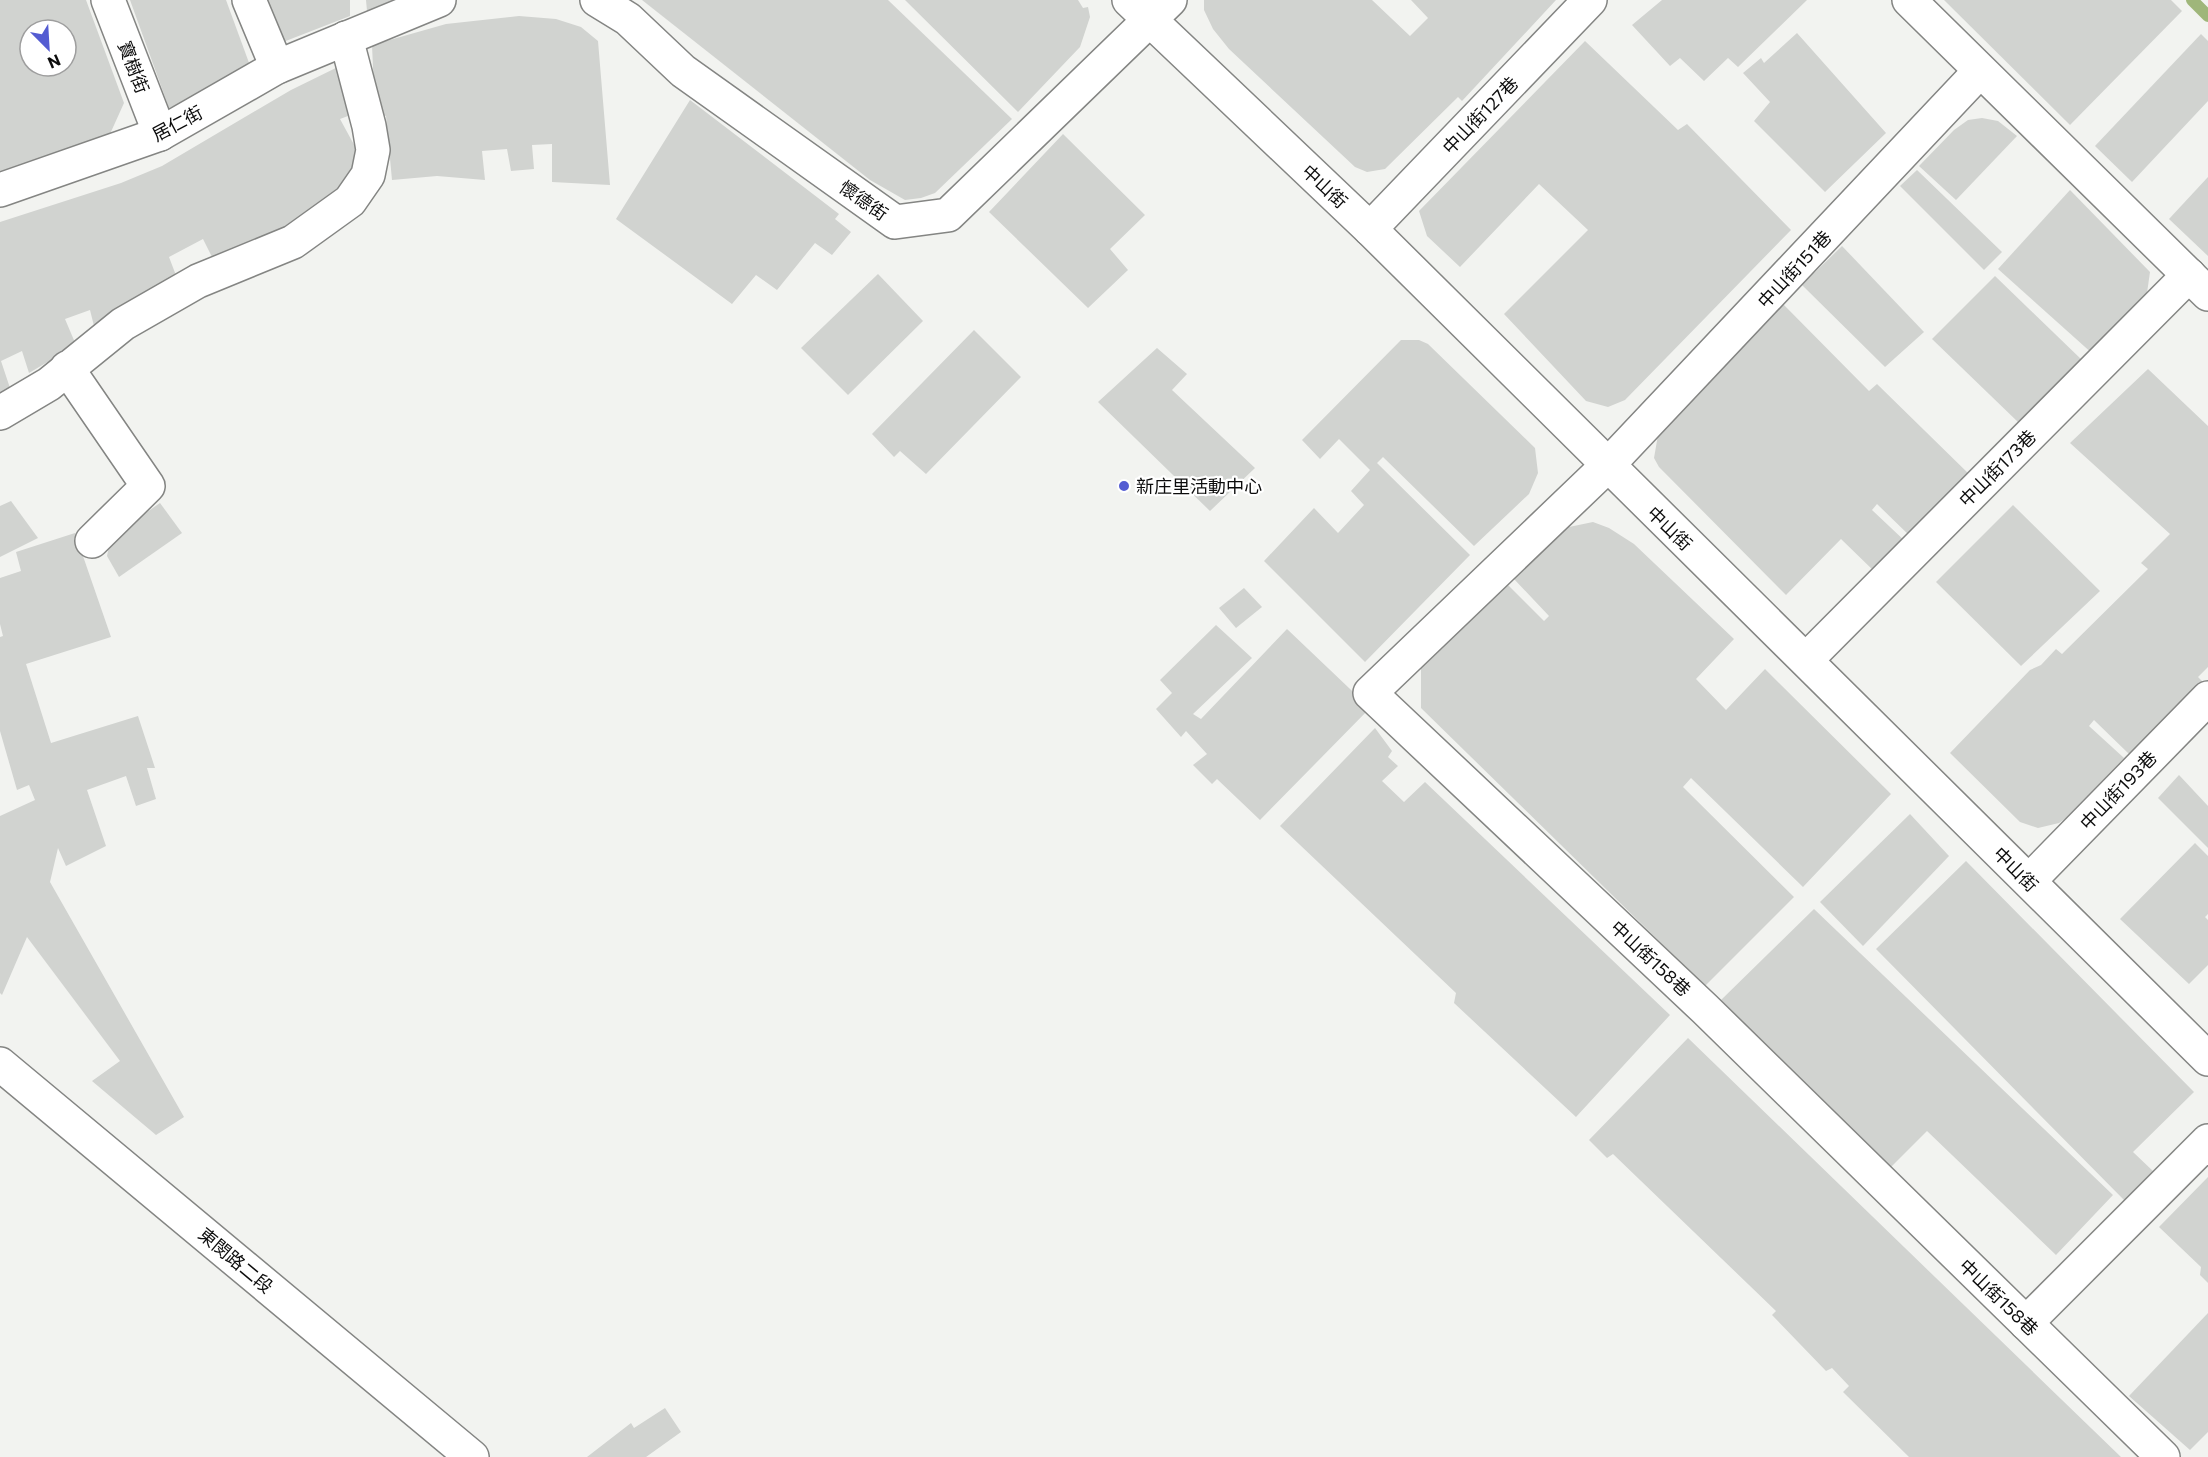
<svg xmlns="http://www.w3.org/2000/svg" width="2208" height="1457" font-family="Commissioner,'Noto Sans TC',sans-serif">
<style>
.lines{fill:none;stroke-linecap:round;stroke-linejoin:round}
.stream{stroke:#9fb67a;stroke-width:12}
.building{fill:#d1d3d0;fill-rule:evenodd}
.minor-casing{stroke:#848583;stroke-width:36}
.major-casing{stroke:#848583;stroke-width:36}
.minor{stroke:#fff;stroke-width:33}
.major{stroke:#fff;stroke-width:33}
.poi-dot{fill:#545cd2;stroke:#fff;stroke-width:2}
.labels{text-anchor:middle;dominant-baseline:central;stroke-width:4.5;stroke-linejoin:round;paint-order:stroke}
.street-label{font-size:18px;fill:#0c0c0c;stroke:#fff}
.poi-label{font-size:18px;fill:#0c0c0c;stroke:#fff;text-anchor:start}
</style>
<rect width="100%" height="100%" fill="#f2f3f0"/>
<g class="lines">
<!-- stream -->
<path class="stream" d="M 2192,0 L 2208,16"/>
</g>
<!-- building -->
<g class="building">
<path d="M 0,0 L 86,0 L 124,103 L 110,134 L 0,173 ZM 30,30 L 66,30 L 66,66 L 30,66 Z"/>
<path d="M 130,0 L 226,0 L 252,71 L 169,108 Z"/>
<path d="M 260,0 L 350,0 L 350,16 L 278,44 Z"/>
<path d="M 366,0 L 394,0 L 367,11 Z"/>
<path d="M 642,0 L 888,0 L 1012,119 L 935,193 L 921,198 L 905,200 L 870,180 Z"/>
<path d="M 905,0 L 1078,0 L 1083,8 L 1088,7 L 1090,17 L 1080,47 L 1018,112 Z"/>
<path d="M 1204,0 L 1372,0 L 1410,36 L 1428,18 L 1411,0 L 1556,0 L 1462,101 L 1458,97 L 1385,169 L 1367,172 L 1355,167 L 1229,49 L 1213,29 L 1204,10 Z"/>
<path d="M 1662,0 L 1807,0 L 1738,67 L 1728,58 L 1704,81 L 1680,58 L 1670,66 L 1632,25 Z"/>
<path d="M 1944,0 L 2171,0 L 2182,11 L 2070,125 Z"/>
<path d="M 519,16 L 556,19 L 581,27 L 598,41 L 610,185 L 552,182 L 552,144 L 532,145 L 534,169 L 511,171 L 507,149 L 482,151 L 485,180 L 437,176 L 392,180 L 386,116 L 375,113 L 372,45 L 446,24 Z"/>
<path d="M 1797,33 L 1886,133 L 1825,192 L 1754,121 L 1770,102 L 1743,73 L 1761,58 L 1764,63 Z"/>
<path d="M 2201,34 L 2208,41 L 2208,101 L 2132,182 L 2095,146 Z"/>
<path d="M 1585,41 L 1678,130 L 1687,124 L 1791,230 L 1625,400 L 1608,407 L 1586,401 L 1504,314 L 1588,230 L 1539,184 L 1460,267 L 1427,236 L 1419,211 Z"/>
<path d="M 346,63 L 356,113 L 340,119 L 364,163 L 315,220 L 215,263 L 203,239 L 169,257 L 177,278 L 95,330 L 90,310 L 65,319 L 76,345 L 29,373 L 22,351 L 1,361 L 13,397 L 0,405 L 0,222 L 121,183 L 162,166 L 291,90 Z"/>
<path d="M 690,100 L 839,214 L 835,219 L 851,232 L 832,255 L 815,243 L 777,290 L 756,275 L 732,304 L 616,219 Z"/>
<path d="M 1982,118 L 1998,121 L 2017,136 L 1956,200 L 1919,166 L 1954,130 L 1968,120 Z"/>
<path d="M 1063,134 L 1145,215 L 1110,249 L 1128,270 L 1088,308 L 989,212 Z"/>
<path d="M 1917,170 L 2002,252 L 1984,270 L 1900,186 Z"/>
<path d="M 2208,177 L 2208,256 L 2169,219 Z"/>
<path d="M 2070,190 L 2150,272 L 2146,300 L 2094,355 L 1998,269 Z"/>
<path d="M 1842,246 L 1924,332 L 1885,367 L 1802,285 Z"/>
<path d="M 878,274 L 923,321 L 848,395 L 801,348 Z"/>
<path d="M 1995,276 L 2083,361 L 2019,423 L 1932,339 Z"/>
<path d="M 1783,304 L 1869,391 L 1877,384 L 1971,476 L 1913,539 L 1877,504 L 1872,510 L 1907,543 L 1877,574 L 1841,539 L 1786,595 L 1659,467 L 1654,458 L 1658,435 Z"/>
<path d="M 974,330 L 1021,377 L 926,474 L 900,451 L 894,457 L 872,434 Z"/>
<path d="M 1401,340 L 1419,340 L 1428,344 L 1535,448 L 1538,473 L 1529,494 L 1474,546 L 1383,457 L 1377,463 L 1470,555 L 1365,662 L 1264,561 L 1314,508 L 1338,533 L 1364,505 L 1351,491 L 1370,470 L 1339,439 L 1320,459 L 1302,440 Z"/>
<path d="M 1157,348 L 1187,374 L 1172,390 L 1255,468 L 1210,511 L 1098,402 Z"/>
<path d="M 2148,369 L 2208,426 L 2208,667 L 2198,677 L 2203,682 L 2129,754 L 2094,720 L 2089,726 L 2124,758 L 2066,818 L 2059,823 L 2038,828 L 2020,822 L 1950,753 L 2030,670 L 2041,665 L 2056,649 L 2062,654 L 2148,569 L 2141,563 L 2170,534 L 2070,443 Z"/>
<path d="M 11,501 L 38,538 L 0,557 L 0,506 Z"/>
<path d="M 160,503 L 182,533 L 119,577 L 107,556 L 111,537 Z"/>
<path d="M 2013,505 L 2100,591 L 2021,666 L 1936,582 Z"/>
<path d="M 1593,522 L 1609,528 L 1634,544 L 1734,639 L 1696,679 L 1726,710 L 1765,669 L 1891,794 L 1803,887 L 1691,778 L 1683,787 L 1794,897 L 1705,986 L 1421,708 L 1421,668 L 1508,585 L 1544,621 L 1549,616 L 1514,579 L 1569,527 Z"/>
<path d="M 75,533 L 111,637 L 26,664 L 51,743 L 138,716 L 155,768 L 147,768 L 156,799 L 136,806 L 126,776 L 87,790 L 106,846 L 66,866 L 58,848 L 50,882 L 184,1117 L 156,1135 L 92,1081 L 120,1061 L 27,937 L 2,995 L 0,993 L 0,816 L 35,800 L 29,785 L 17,790 L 0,731 L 0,637 L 3,636 L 0,624 L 0,578 L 21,571 L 16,552 Z"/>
<path d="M 1244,588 L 1262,607 L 1236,628 L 1219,608 Z"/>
<path d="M 1216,625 L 1252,658 L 1193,714 L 1201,719 L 1287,629 L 1370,708 L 1260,820 L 1217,779 L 1212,784 L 1193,765 L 1207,754 L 1186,731 L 1181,737 L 1156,709 L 1172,693 L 1160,680 Z"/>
<path d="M 1375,728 L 1392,751 L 1388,757 L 1398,766 L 1382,781 L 1404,802 L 1425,782 L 1670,1015 L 1576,1117 L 1454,1003 L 1456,993 L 1280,826 Z"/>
<path d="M 2179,775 L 2208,806 L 2208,848 L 2158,798 Z"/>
<path d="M 1910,814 L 1949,856 L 1863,946 L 1820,902 Z"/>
<path d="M 2195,843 L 2208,856 L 2208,914 L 2205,917 L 2208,920 L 2208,965 L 2189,984 L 2120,919 Z"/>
<path d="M 1966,861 L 2194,1092 L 2133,1152 L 2154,1172 L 2125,1201 L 1876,949 Z"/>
<path d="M 1814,909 L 2113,1195 L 2056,1255 L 1927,1131 L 1891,1167 L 1721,1000 Z"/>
<path d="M 1688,1038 L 2121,1457 L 1909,1457 L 1843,1392 L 1849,1386 L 1832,1368 L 1826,1371 L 1772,1315 L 1776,1311 L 1613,1154 L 1607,1158 L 1589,1140 Z"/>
<path d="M 2208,1177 L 2208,1283 L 2200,1275 L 2201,1267 L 2159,1227 Z"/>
<path d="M 2208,1313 L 2208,1432 L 2190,1450 L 2129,1396 Z"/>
<path d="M 665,1408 L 681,1432 L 646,1457 L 587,1457 L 631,1423 L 634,1428 Z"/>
</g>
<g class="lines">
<defs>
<g id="minor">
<path d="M 108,0 L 160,134"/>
<path d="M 249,0 L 277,67"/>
<path d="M 597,0 L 628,19 L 683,71 L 895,222 L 948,215 L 1170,0"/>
<path d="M 1129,0 L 1370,229 L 2208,1059"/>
<path d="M 1909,0 L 2208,294"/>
<path d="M 1980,71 L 1607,466 L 1370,693 L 1705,1009 L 2163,1457"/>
<path d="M 0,190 L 160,134 L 277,67 L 439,0"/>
<path d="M 1370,229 L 1590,0"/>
<path d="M 67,368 L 148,486 L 92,541"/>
<path d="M 0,413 L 49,384 L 123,324 L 198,281 L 293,242 L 350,201 L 368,175 L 373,150 L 369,126 L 346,38"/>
<path d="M 1806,660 L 2189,275"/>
<path d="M 2029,881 L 2208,698"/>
<path d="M 2026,1323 L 2208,1141"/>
</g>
<path id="major" d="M 0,1064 L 472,1457"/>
</defs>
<!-- minor casing -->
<use href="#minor" class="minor-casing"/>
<!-- major casing -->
<use href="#major" class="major-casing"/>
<!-- minor -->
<use href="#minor" class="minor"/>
<!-- major -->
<use href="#major" class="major"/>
</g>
<!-- markers -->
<circle class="poi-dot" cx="1124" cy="486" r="6"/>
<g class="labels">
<!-- street labels -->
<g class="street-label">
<text transform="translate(134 67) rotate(69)">寶樹街</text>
<text transform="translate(1480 115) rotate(-46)">中山街127巷</text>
<text transform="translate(177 123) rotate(-28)">居仁街</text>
<text transform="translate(1325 186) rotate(43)">中山街</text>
<text transform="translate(864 200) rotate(35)">懷德街</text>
<text transform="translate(1794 269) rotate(-47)">中山街151巷</text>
<text transform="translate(1997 468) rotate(-45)">中山街173巷</text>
<text transform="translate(1670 528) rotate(44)">中山街</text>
<text transform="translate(2118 790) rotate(-46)">中山街193巷</text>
<text transform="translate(2016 869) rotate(45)">中山街</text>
<text transform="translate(1651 958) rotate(43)">中山街158巷</text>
<text transform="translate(236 1260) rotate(40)">東閔路二段</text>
<text transform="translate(1999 1297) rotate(44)">中山街158巷</text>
</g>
<!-- poi labels -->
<g class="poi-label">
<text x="1136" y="486">新庄里活動中心</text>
</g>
</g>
<!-- north arrow -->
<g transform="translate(48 48) rotate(156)"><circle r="28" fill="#ffffff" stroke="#9e9e9e" stroke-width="1.5"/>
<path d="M0-4.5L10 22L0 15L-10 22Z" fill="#545cd2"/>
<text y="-9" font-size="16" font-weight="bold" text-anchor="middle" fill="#0c0c0c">N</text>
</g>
</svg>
